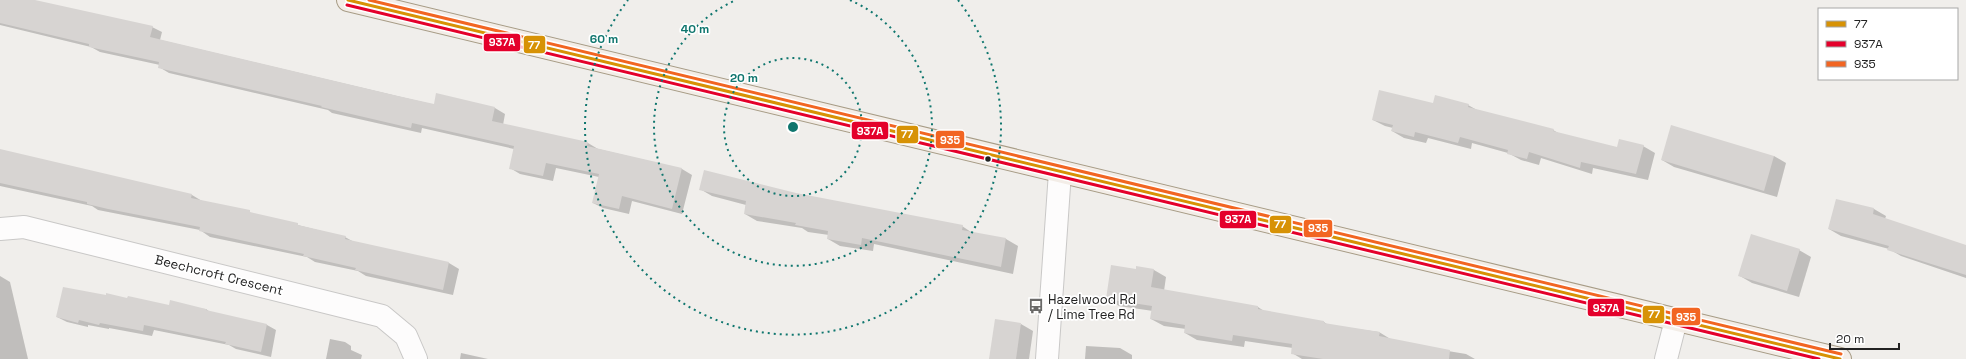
<svg xmlns="http://www.w3.org/2000/svg" width="1966" height="359" font-family="'Space Grotesk',sans-serif">
<style>
.shadow{fill:#0003}
.building{fill:#d7d4d2}
.lines{fill:none;stroke-linecap:round;stroke-linejoin:round}
.minor-casing{stroke:#c9c8c7;stroke-width:24}
.major-casing{stroke:#a79c86;stroke-width:24}
.minor{stroke:#fdfcfc;stroke-width:22}
.major{stroke:#f3ede7;stroke-width:22}
.bus-1-casing{stroke:#fff;stroke-width:6}
.bus-2-casing{stroke:#fff;stroke-width:6}
.bus-3-casing{stroke:#fff;stroke-width:6}
.bus-1{stroke:#d79205;stroke-width:3}
.bus-2{stroke:#e4002b;stroke-width:3}
.bus-3{stroke:#f26522;stroke-width:3}
.ring{fill:none;stroke:#0f766e;stroke-width:2;stroke-dasharray:2 4}
.bus-dot{fill:#222;stroke:#fff;stroke-width:1.5}
.labels{text-anchor:middle;dominant-baseline:central;stroke-width:3.5;stroke-linejoin:round;paint-order:stroke}
.street-label{font-size:13px;fill:#222;stroke:#fff}
.poi-label{font-size:13px;fill:#222;stroke:#fff;text-anchor:start}
.centre{fill:#0f766e;stroke:#fff;stroke-width:2}
.ring-label{font-size:12px;text-anchor:middle;font-weight:bold;fill:#0f766e;stroke:#fff;stroke-width:3.5;stroke-linejoin:round;paint-order:stroke}
.line-badge{stroke:#fff;stroke-width:1.5}
.badge-label{font-size:11px;text-anchor:middle;font-weight:bold;fill:#fff}
</style>
<rect width="100%" height="100%" fill="#f0eeeb"/>
<!-- shadow -->
<g class="shadow">
<path d="M 0,0 L 31,0 L 152,27 L 162,32 L 160,40 L 435,105 L 461,100 L 495,108 L 505,114 L 503,125 L 588,143 L 598,149 L 682,169 L 692,175 L 682,214 L 632,201 L 629,214 L 603,208 L 593,203 L 599,177 L 556,168 L 553,181 L 520,174 L 510,168 L 514,149 L 422,128 L 421,133 L 332,113 L 328,110 L 169,73 L 159,67 L 160,65 L 100,52 L 91,47 L 0,25 Z"/>
<path d="M 1434,104 L 1468,105 L 1477,110 L 1553,130 L 1560,134 L 1618,148 L 1643,146 L 1655,153 L 1648,180 L 1593,168 L 1592,174 L 1541,158 L 1539,165 L 1521,160 L 1508,153 L 1472,143 L 1471,149 L 1428,138 L 1426,143 L 1404,138 L 1392,131 L 1393,128 L 1385,126 L 1373,120 Z"/>
<path d="M 0,150 L 192,195 L 202,201 L 345,237 L 354,242 L 449,263 L 459,269 L 453,295 L 366,276 L 358,271 L 315,262 L 307,257 L 210,237 L 200,230 L 98,210 L 92,206 L 0,186 Z"/>
<path d="M 1774,156 L 1786,163 L 1777,197 L 1674,167 L 1662,160 Z"/>
<path d="M 700,189 L 796,194 L 962,226 L 974,234 L 1006,239 L 1018,246 L 1013,274 L 874,244 L 873,251 L 840,246 L 828,239 L 829,235 L 808,232 L 802,228 L 757,221 L 745,214 L 746,205 L 712,196 Z"/>
<path d="M 1837,200 L 1874,209 L 1886,216 L 1885,219 L 1966,246 L 1966,278 L 1901,256 L 1889,249 L 1841,236 L 1829,229 Z"/>
<path d="M 1799,250 L 1811,257 L 1799,297 L 1752,283 L 1740,276 Z"/>
<path d="M 1137,270 L 1154,270 L 1166,277 L 1164,291 L 1258,307 L 1264,311 L 1324,322 L 1328,325 L 1379,332 L 1392,340 L 1424,347 L 1466,354 L 1475,359 L 1302,359 L 1292,353 L 1293,348 L 1245,341 L 1244,347 L 1197,340 L 1185,333 L 1186,329 L 1164,326 L 1151,319 L 1153,311 L 1119,306 L 1107,299 Z"/>
<path d="M 0,276 L 10,282 L 28,359 L 0,359 Z"/>
<path d="M 170,307 L 206,309 L 211,313 L 267,325 L 276,330 L 271,357 L 236,349 L 229,345 L 154,330 L 152,336 L 109,328 L 109,329 L 88,325 L 88,327 L 67,322 L 57,317 Z"/>
<path d="M 1021,324 L 1033,331 L 1029,359 L 990,359 Z"/>
<path d="M 330,339 L 345,342 L 351,346 L 351,350 L 362,355 L 361,359 L 326,359 Z"/>
<path d="M 1086,346 L 1120,348 L 1132,355 L 1132,359 L 1085,359 Z"/>
<path d="M 461,353 L 488,359 L 460,359 Z"/>
</g>
<!-- building -->
<g class="building">
<path d="M 0,0 L 35,0 L 153,26 L 150,37 L 398,96 L 434,104 L 436,93 L 495,107 L 492,121 L 588,142 L 587,146 L 682,168 L 672,209 L 622,196 L 619,209 L 592,203 L 599,174 L 546,163 L 543,176 L 509,169 L 514,146 L 412,123 L 411,128 L 321,107 L 322,106 L 158,68 L 159,62 L 89,47 L 89,44 L 0,23 Z"/>
<path d="M 1379,90 L 1433,103 L 1435,95 L 1469,104 L 1468,107 L 1554,129 L 1553,131 L 1617,147 L 1619,139 L 1644,145 L 1636,174 L 1581,162 L 1580,168 L 1529,152 L 1527,159 L 1507,154 L 1508,150 L 1460,137 L 1458,143 L 1415,132 L 1414,137 L 1391,131 L 1393,125 L 1372,120 Z"/>
<path d="M 1671,125 L 1774,156 L 1764,191 L 1661,160 Z"/>
<path d="M 0,149 L 192,194 L 191,198 L 250,210 L 250,212 L 298,223 L 298,225 L 346,236 L 345,239 L 449,262 L 443,290 L 355,270 L 356,268 L 303,256 L 304,254 L 199,231 L 200,227 L 108,209 L 87,204 L 87,202 L 0,183 Z"/>
<path d="M 704,170 L 796,193 L 963,225 L 962,230 L 1006,238 L 1001,267 L 862,238 L 861,245 L 827,239 L 828,231 L 795,225 L 796,223 L 744,214 L 746,201 L 699,190 Z"/>
<path d="M 1836,199 L 1874,208 L 1873,214 L 1966,245 L 1966,275 L 1887,250 L 1889,246 L 1828,229 Z"/>
<path d="M 1751,234 L 1800,249 L 1787,291 L 1738,276 Z"/>
<path d="M 1111,265 L 1136,269 L 1136,266 L 1154,269 L 1151,287 L 1258,306 L 1258,309 L 1324,321 L 1324,323 L 1380,332 L 1379,336 L 1450,350 L 1449,359 L 1323,359 L 1291,354 L 1292,344 L 1233,335 L 1232,341 L 1184,333 L 1185,325 L 1150,319 L 1152,306 L 1106,299 Z"/>
<path d="M 63,287 L 106,295 L 106,293 L 127,298 L 128,296 L 169,305 L 170,300 L 206,309 L 206,310 L 267,324 L 261,352 L 225,344 L 226,342 L 144,325 L 143,331 L 100,323 L 99,325 L 79,320 L 78,323 L 56,317 Z"/>
<path d="M 995,319 L 1021,323 L 1016,359 L 989,359 Z"/>
</g>
<g class="lines">
<defs>
<g id="minor">
<path d="M 0,229 L 24,227 L 382,316 L 406,336 L 416,359"/>
<path d="M 1047,359 L 1060,172"/>
<path d="M 1666,359 L 1676,320"/>
</g>
<path id="major" d="M 348,0 L 1840,359"/>
</defs>
<!-- minor casing -->
<use href="#minor" class="minor-casing"/>
<!-- major casing -->
<use href="#major" class="major-casing"/>
<!-- minor -->
<use href="#minor" class="minor"/>
<!-- major -->
<use href="#major" class="major"/>
<defs>
<path id="bus-1" d="M 348,0 L 1840,359"/>
<path id="bus-2" d="M 347,5 L 1819,359"/>
<path id="bus-3" d="M 369,0 L 1841,354"/>
</defs>
<!-- bus-1 casing -->
<use href="#bus-1" class="bus-1-casing"/>
<!-- bus-2 casing -->
<use href="#bus-2" class="bus-2-casing"/>
<!-- bus-3 casing -->
<use href="#bus-3" class="bus-3-casing"/>
<!-- bus-1 -->
<use href="#bus-1" class="bus-1"/>
<!-- bus-2 -->
<use href="#bus-2" class="bus-2"/>
<!-- bus-3 -->
<use href="#bus-3" class="bus-3"/>
</g>
<!-- distance rings -->
<g class="ring">
<circle cx="793" cy="127" r="69"/>
<path d="M850 0A139 139 0 1 1 736 0"/>
<path d="M958 0A208 208 0 1 1 628 0"/>
</g>
<!-- icons -->
<defs>
<symbol id="bus-bare" viewBox="-9 -9 18 18"><path d="M-5-6H5V4H4V6H2V4H-2V6H-4V4H-5ZM-3.5-4V0h7V-4ZM-3.5 1.2v1.5H-2V1.2ZM2 1.2v1.5H3.5V1.2Z" fill="#6a6968" stroke="#fff" stroke-width="2.5" paint-order="stroke"/></symbol>
</defs>
<g fill-rule="evenodd">
<use href="#bus-bare" x="1025" y="295" width="22" height="22"/>
</g>
<!-- markers -->
<circle class="bus-dot" cx="988" cy="159" r="3.5"/>
<g class="labels">
<!-- street labels -->
<g class="street-label">
<text transform="translate(219 275) rotate(14)">Beechcroft Crescent</text>
</g>
<!-- poi labels -->
<g class="poi-label">
<text x="1048" y="299">Hazelwood Rd<tspan x="1048" dy="15">/ Lime Tree Rd</tspan></text>
</g>
</g>
<circle cx="793" cy="127" r="6" class="centre"/>
<g class="ring-label">
<text x="695" y="33">40 m</text>
<text x="604" y="43">60 m</text>
<text x="744" y="82">20 m</text>
</g>
<g class="line-badge">
<rect x="483" y="33" width="38" height="19" rx="4" fill="#e4002b"/>
<rect x="523" y="35" width="23" height="19" rx="4" fill="#d79205"/>
<rect x="851" y="121" width="38" height="19" rx="4" fill="#e4002b"/>
<rect x="896" y="125" width="23" height="19" rx="4" fill="#d79205"/>
<rect x="935" y="130" width="30" height="19" rx="4" fill="#f26522"/>
<rect x="1219" y="210" width="38" height="19" rx="4" fill="#e4002b"/>
<rect x="1269" y="215" width="23" height="19" rx="4" fill="#d79205"/>
<rect x="1303" y="219" width="30" height="19" rx="4" fill="#f26522"/>
<rect x="1587" y="298" width="38" height="19" rx="4" fill="#e4002b"/>
<rect x="1642" y="305" width="23" height="19" rx="4" fill="#d79205"/>
<rect x="1671" y="307" width="30" height="19" rx="4" fill="#f26522"/>
</g>
<g class="badge-label">
<text x="502" y="46">937A</text>
<text x="534" y="49">77</text>
<text x="870" y="135">937A</text>
<text x="907" y="138">77</text>
<text x="950" y="144">935</text>
<text x="1238" y="223">937A</text>
<text x="1280" y="228">77</text>
<text x="1318" y="232">935</text>
<text x="1606" y="312">937A</text>
<text x="1654" y="318">77</text>
<text x="1686" y="321">935</text>
</g>
<!-- legend -->
<rect x="1818" y="8" width="140" height="72" fill="#ffffff" stroke="#a7a7a7"/>
<rect x="1826" y="21" width="20" height="6" fill="#d79205" stroke="#a7a7a7"/>
<text x="1854" y="28" font-size="12" fill="#222222">77</text>
<rect x="1826" y="41" width="20" height="6" fill="#e4002b" stroke="#a7a7a7"/>
<text x="1854" y="48" font-size="12" fill="#222222">937A</text>
<rect x="1826" y="61" width="20" height="6" fill="#f26522" stroke="#a7a7a7"/>
<text x="1854" y="68" font-size="12" fill="#222222">935</text>
<!-- scale -->
<path d="M1830 343v6h69v-6" fill="none" stroke="#222222" stroke-width="2"/>
<text x="1836" y="343" font-size="12" fill="#222222" stroke="#ffffff" stroke-width="3" paint-order="stroke">20 m</text>
</svg>
